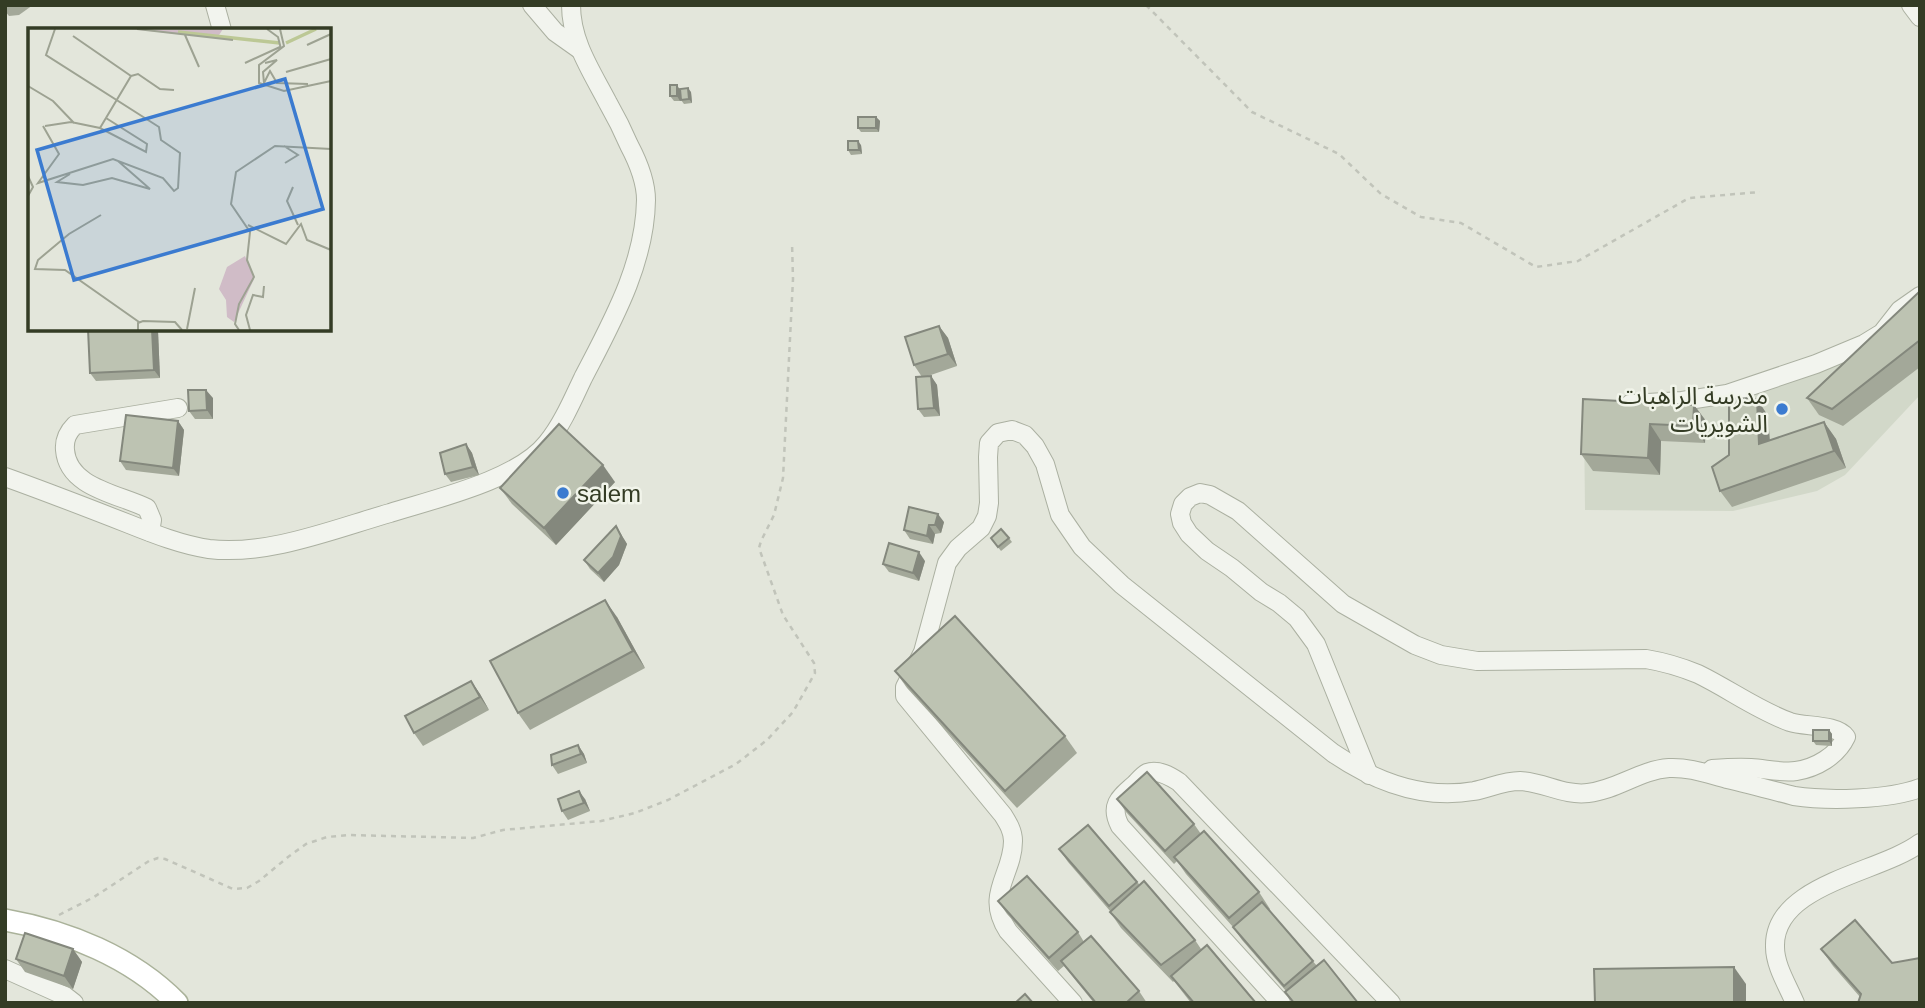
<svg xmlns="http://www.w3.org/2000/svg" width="1925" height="1008" font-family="Arial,'Noto Sans Arabic',sans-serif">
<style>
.built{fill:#d2d8c9}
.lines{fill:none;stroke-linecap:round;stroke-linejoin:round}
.minor-casing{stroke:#abb0a1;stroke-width:20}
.major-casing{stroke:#aab29a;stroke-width:24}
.path{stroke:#c1c4ba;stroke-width:2.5;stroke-dasharray:5 5;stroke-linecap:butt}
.minor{stroke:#f2f4ee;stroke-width:18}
.major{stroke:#fff;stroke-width:21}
.wall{fill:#a3a899}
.shaded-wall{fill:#84887d}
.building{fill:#bdc3b2;stroke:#84887d;stroke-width:2}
.poi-dot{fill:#3b7bd0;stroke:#f1f4ea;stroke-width:2.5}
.labels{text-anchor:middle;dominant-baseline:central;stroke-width:5;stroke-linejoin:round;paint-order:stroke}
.poi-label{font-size:24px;fill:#343c25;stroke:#f1f4ea;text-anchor:end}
.inset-river{fill:none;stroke:#bcc895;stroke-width:3.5}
.inset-road{fill:none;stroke:#9da292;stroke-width:2}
.view{fill:#3b7bd0;fill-opacity:0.15;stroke:#3b7bd0;stroke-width:3.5}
.inset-edge{fill:none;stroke:#343c25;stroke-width:3.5}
</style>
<rect width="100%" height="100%" fill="#e3e6db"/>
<!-- built -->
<path class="built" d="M 1920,320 L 1920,395 L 1845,475 L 1817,491 L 1733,511 L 1585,510 L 1584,419 L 1733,399 Z"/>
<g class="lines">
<defs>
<g id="minor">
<path d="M 215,5 L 222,30"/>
<path d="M 532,5 L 555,32 L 579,49"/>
<path d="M 1911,5 L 1920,17"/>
<path d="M 1630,404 L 1682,401 L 1727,394 L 1816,364 L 1864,344 L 1882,333 L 1900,310 L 1920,296"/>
<path d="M 5,477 C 47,492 88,508 129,524 C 154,534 182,545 209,549 C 268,556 334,529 390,513 C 434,499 518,480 547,443 C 562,425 573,399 583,378 C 612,322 645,264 646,200 C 646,181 638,162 629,145 C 623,131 616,117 608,103 C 592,72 571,42 571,5"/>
<path d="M 150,532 L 152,520 L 147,508 C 119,494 68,488 65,450 C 64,439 68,432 75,425 L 178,408"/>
<path d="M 1369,775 L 1316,644 L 1297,618 L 1279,603 L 1261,592 L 1232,568 L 1207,551 L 1189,534 L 1182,523 L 1180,514 L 1183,504 L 1190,497 L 1200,493 L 1210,495 L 1238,511 L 1343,604 L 1415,645 L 1441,655 L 1477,661 L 1646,659 C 1664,662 1681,667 1698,674 C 1729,689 1757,710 1790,722 C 1805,727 1836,724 1846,737 C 1837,756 1816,768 1796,771 C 1782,773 1766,769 1751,768 C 1738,767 1725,768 1712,769"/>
<path d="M 5,969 L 65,996 L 74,1003"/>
<path d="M 1073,1003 L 1008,931 C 984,894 1013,875 1013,841 C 1013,831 1008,823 1003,815 L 905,696 L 905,687 L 923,652 L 947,563 L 958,548 L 981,528 L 987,516 L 989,503 L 988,457 L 989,443 L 998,433 L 1012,430 L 1025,435 L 1035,446 L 1045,464 L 1060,515 L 1082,547 L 1122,585 L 1333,753 C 1374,781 1423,800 1474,791 C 1489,788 1504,781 1520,781 C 1544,782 1564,796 1588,793 C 1617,790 1640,770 1669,768 C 1689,767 1708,774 1727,779 C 1749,784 1771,790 1794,796 C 1826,801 1889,800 1920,788"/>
<path d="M 1281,1003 L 1120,826 C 1109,805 1120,797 1135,784 C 1138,781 1143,775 1147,773 C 1158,769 1170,776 1179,782 L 1391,1003"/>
<path d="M 1795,1003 C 1788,986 1775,966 1775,947 C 1773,884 1880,873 1920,843"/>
</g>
<path id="major" d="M 5,920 C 67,931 132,957 177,1003"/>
</defs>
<!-- minor casing -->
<use href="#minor" class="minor-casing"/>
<!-- major casing -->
<use href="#major" class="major-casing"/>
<!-- path -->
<g class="path">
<path d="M 1146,5 L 1252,112 L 1339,154 L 1381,194 L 1421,217 L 1461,223 L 1536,267 L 1578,261 L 1689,198 L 1760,192"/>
<path d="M 59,915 L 94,897 L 149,861 L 158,858 L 165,859 L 233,889 L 247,888 L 259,881 L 288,857 L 306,844 L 327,837 L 349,835 L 473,838 L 503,830 L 601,821 L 635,813 L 668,800 L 736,764 L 767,740 L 793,712 L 815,673 L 814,663 L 783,615 L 759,548 L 761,541 L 774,515 L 783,478 L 793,279 L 792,242"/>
</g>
<!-- minor -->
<use href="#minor" class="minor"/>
<!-- major -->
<use href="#major" class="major"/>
</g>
<!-- wall -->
<g class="wall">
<path d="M 5,5 L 33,5 L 19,15 L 9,16 L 5,11 Z"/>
<path d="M 680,89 L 691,92 L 692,103 L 684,104 L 681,100 L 680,93 L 680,101 L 674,101 L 670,96 Z"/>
<path d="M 876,117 L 880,121 L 879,132 L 861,132 L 858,128 Z"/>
<path d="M 861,145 L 862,154 L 851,155 L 848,150 Z"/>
<path d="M 1920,291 L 1920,367 L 1843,426 L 1819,415 L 1807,398 Z"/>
<path d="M 939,326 L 948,338 L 957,366 L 928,376 L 931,376 L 937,385 L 940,416 L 924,417 L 918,409 L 922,377 L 914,365 Z"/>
<path d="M 158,331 L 160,378 L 96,381 L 90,373 Z"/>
<path d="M 213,398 L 213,419 L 195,419 L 189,411 Z"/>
<path d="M 1757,399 L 1768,416 L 1770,441 L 1824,422 L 1836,439 L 1846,468 L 1732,507 L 1720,491 L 1729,455 Z"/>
<path d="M 1694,405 L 1706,421 L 1705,443 L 1661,441 L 1660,475 L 1593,471 L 1581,454 Z"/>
<path d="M 178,421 L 184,430 L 179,476 L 126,470 L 120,461 Z"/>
<path d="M 466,444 L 472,453 L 479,475 L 451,482 L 445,474 Z"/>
<path d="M 615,482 L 556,545 L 512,504 L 500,488 Z"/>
<path d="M 944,522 L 941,533 L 935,534 L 933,544 L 910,539 L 904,530 Z"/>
<path d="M 616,526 L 627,544 L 619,565 L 604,582 L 590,569 L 584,560 Z"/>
<path d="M 991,538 L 1009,538 L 1012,542 L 1001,551 Z"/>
<path d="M 925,561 L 919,581 L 889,572 L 883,564 Z"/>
<path d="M 617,617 L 645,668 L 530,730 L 518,713 Z"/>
<path d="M 895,671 L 1065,736 L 1077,753 L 1017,808 L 907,688 Z"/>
<path d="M 471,681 L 480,694 L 489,710 L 423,746 L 414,733 Z"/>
<path d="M 1829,730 L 1832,734 L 1832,746 L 1816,745 L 1813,741 Z"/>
<path d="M 578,745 L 584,754 L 587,763 L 558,774 L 552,765 Z"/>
<path d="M 585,799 L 590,811 L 568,820 L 562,811 Z"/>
<path d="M 1117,799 L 1194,824 L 1201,834 L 1259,892 L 1270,909 L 1269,910 L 1317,966 L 1358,1003 L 1293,1003 L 1285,992 L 1286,991 L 1242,940 L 1233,927 L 1186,874 L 1177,861 L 1174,864 L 1126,812 Z"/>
<path d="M 1059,849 L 1137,882 L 1195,940 L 1201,949 L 1256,1003 L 1191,1003 L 1174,981 L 1173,982 L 1121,928 L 1110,912 L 1110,911 L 1068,862 Z"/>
<path d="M 998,901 L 1078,932 L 1084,942 L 1139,991 L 1147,1003 L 1094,1003 L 1064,966 L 1058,971 L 1007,914 Z"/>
<path d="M 73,949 L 82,962 L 73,989 L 25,972 L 16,959 Z"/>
<path d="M 1821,949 L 1892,963 L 1860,997 L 1833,966 Z"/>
</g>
<!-- shaded-wall -->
<g class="shaded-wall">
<path d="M 677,85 L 680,90 L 680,101 L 677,96 Z"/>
<path d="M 688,88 L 691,92 L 692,103 L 689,99 Z"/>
<path d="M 876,117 L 880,121 L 879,132 L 876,128 Z"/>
<path d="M 858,141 L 861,145 L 862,154 L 859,150 Z"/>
<path d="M 939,326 L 948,338 L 957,366 L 948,354 Z"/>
<path d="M 152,329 L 157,329 L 158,331 L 160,378 L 154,370 Z"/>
<path d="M 931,376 L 937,385 L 940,416 L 934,408 Z"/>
<path d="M 206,390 L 213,398 L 213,419 L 207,410 Z"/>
<path d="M 1757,399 L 1768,416 L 1771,461 L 1759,444 Z"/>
<path d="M 1694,405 L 1706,421 L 1705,443 L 1693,426 Z"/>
<path d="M 178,421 L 184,430 L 179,476 L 173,468 Z"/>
<path d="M 1824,422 L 1836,439 L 1846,468 L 1834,451 Z"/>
<path d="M 1650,424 L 1661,441 L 1660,475 L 1648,458 Z"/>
<path d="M 466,444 L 472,453 L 479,475 L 473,467 Z"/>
<path d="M 603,465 L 615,482 L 556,545 L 544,528 Z"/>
<path d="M 938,514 L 944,522 L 941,533 L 935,525 Z"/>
<path d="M 929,525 L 935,534 L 933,544 L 927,536 Z"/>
<path d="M 616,526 L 627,544 L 619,565 L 604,582 L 598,573 Z"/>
<path d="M 919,552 L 925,561 L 919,581 L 913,573 Z"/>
<path d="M 605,600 L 617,617 L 645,668 L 633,651 Z"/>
<path d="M 471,681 L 480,694 L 489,710 L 480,697 Z"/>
<path d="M 1829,730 L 1832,734 L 1832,746 L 1829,741 Z"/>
<path d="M 578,745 L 584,754 L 587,763 L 581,754 Z"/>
<path d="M 579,791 L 585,799 L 590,811 L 584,803 Z"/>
<path d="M 73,949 L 82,962 L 73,989 L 64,976 Z"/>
<path d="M 1734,967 L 1746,984 L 1746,1003 L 1734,1003 Z"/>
</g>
<!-- building -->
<g class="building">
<rect x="670" y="85" width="7" height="11"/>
<path d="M 688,88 L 689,99 L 681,100 L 680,89 Z"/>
<rect x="858" y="117" width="18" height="11"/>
<path d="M 848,141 L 858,141 L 859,150 L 848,150 Z"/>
<path d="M 1920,291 L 1920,340 L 1832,409 L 1807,398 Z"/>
<path d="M 939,326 L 948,354 L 914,365 L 905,337 Z"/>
<path d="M 88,329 L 152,329 L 154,370 L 90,373 Z"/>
<path d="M 931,376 L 934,408 L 918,409 L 916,377 Z"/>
<path d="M 188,390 L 206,390 L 207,410 L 189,411 Z"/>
<path d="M 1729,398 L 1757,399 L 1759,444 L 1824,422 L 1834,451 L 1720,491 L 1712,467 L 1729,455 Z"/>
<path d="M 1583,399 L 1694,405 L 1693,426 L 1650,424 L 1648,458 L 1581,454 Z"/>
<path d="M 126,415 L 178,421 L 173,468 L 120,461 Z"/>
<path d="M 559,424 L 603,465 L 544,528 L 500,488 Z"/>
<path d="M 466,444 L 473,467 L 445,474 L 440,453 Z"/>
<path d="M 909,507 L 938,514 L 935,525 L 929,525 L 927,536 L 904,530 Z"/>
<path d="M 616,526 L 621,536 L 613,557 L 598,573 L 584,560 Z"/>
<path d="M 1001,529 L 1009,538 L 998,547 L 991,538 Z"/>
<path d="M 889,543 L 919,552 L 913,573 L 883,564 Z"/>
<path d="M 605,600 L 633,651 L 518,713 L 490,661 Z"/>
<path d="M 955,616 L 1065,736 L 1005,791 L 895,671 Z"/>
<path d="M 471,681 L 480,697 L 414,733 L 405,716 Z"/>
<rect x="1813" y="730" width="16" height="11"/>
<path d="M 578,745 L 581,754 L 552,765 L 551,755 Z"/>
<path d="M 1147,772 L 1194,824 L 1165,851 L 1117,799 Z"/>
<path d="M 579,791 L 584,803 L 562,811 L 558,799 Z"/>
<path d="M 1088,825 L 1137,882 L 1109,906 L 1059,849 Z"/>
<path d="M 1204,831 L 1259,892 L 1229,918 L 1174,857 Z"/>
<path d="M 1027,876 L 1078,932 L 1049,958 L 998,901 Z"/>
<path d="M 1144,881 L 1195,940 L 1161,965 L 1110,912 Z"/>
<path d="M 1262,902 L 1313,961 L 1284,986 L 1233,927 Z"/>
<path d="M 1855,920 L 1892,963 L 1920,958 L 1920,1003 L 1858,1003 L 1861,994 L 1821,949 Z"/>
<path d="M 25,933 L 73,949 L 64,976 L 16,959 Z"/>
<path d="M 1091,936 L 1139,991 L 1126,1003 L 1096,1003 L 1061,961 Z"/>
<path d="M 1207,945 L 1256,1003 L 1194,1003 L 1171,976 Z"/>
<path d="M 1324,960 L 1358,1003 L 1294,1003 L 1285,992 Z"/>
<path d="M 1734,967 L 1734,1003 L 1595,1003 L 1594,969 Z"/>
<path d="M 1025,994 L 1033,1003 L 1015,1003 Z"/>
</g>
<!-- markers -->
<g class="poi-dot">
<circle cx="1782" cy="409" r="7"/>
<circle cx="563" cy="493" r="7"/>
</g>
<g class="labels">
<!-- poi labels -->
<g class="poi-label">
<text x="1768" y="395">مدرسة الراهبات<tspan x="1768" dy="28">الشويريات</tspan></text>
<text x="577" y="493" text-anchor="start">salem</text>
</g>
</g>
<!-- overview -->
<g transform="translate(28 28)">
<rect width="303" height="303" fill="#e3e6db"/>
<path d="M 102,1 L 138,2 L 195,1 L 189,10 ZM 217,228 L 226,251 L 206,294 L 199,289 L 198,272 L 191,261 L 199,239 Z" fill="#d0bcc7"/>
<path class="inset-river" d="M 150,4 L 252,15M 258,15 L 288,1"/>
<path class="inset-road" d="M 109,1 L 205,12M 239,1 L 250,9 L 253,21M 252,1 L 256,18 L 231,37 L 231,55 L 256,63 L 303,53M 157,7 L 171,39M 45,8 L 103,48 L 72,100M 279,17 L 303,6M 217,35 L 252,19M 237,35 L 249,32 L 235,44 L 236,55 L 242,43 L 249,55 L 280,56M 258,44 L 303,31M 103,48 L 110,46 L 132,61 L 146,62M 0,58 L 25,73 L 46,95M 15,98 L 31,126 L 10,155 L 85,131 L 135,150 L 146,163 L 150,160 L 152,125 L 133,112 L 131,99 L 18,27 L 27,1M 17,98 L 43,94 L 72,100 L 118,124 L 119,116 L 78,90M 256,118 L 270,127 L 257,135M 42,146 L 29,154 L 55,157 L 84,150 L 122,161 L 90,133M 0,148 L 5,159 L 0,168M 265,159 L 259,173 L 270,197M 73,187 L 41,206 L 10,232 L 7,241 L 37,242 L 111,294M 220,197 L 258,216 L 273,196 L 279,212 L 303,222M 159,301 L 167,260M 110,302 L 110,295 L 115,293 L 147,294 L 154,302M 211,302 L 207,296 L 211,276 L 226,249 L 219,232 L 222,204 L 203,176 L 208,144 L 247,118 L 303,121M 222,302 L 218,287 L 225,267 L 235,269 L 236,258"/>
<path class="view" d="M 257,51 L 295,181 L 46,252 L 9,122 Z"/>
<rect width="303" height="303" class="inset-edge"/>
</g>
<!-- border -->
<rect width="1925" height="1008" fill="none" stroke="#343c25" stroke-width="14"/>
</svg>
